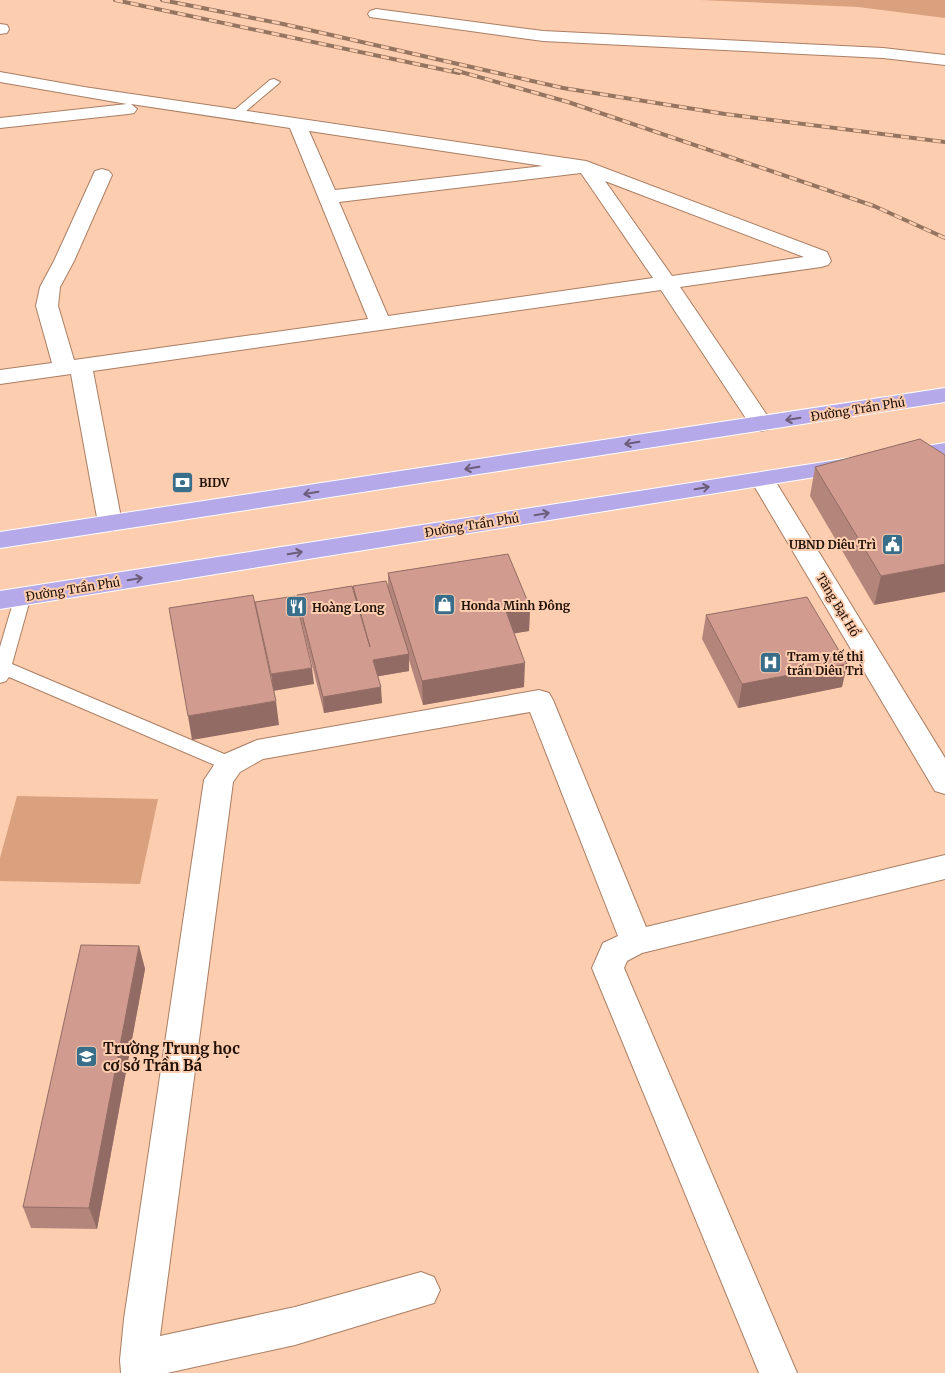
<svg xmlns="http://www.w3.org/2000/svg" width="945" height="1373" font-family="Merriweather,serif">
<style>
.green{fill:#d9a17e}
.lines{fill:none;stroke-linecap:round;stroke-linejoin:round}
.lane-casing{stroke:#aa7e63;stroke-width:2}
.street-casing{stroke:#aa7e63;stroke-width:2}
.highway-casing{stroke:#fff;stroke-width:2}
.lane{fill:#fff;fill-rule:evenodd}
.street{fill:#fff;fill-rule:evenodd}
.highway{fill:#b6a9e9;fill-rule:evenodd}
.rail-casing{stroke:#957560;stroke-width:4}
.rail{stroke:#fdcdb0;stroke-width:2.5;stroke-dasharray:8;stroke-linecap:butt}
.wall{fill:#b4857b}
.shaded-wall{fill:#926c64}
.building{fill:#d19b8f;stroke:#926c64}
.oneway{stroke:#6c5d78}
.labels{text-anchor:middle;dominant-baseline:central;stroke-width:4;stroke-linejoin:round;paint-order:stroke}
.street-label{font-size:12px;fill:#211107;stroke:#fdcdb0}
.poi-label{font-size:12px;font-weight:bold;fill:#211107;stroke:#fdcdb0;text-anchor:start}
.near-poi-label{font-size:15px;font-weight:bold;fill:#211107;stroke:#fdcdb0;text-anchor:start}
</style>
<rect width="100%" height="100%" fill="#fdcdb0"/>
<!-- green -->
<g class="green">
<path d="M 700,0 L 945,0 L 945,18 L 858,7 Z"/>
<path d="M 17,796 L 158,799 L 140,884 L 0,881 L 0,858 Z"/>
</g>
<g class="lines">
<defs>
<g id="lane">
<path d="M 274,79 L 280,82 L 278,84 L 239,117 L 231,117 L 229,115 L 231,113 L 270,80 Z"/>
<path d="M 23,590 L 29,592 L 31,596 L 12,664 L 236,759 L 239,764 L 236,769 L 230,771 L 224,769 L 9,677 L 6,681 L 0,683 L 0,647 L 15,596 L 17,592 Z"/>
</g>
<g id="street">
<path d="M 376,9 L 543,31 L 883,48 L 945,55 L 945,65 L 883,58 L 543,41 L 370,17 L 368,14 L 370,11 Z"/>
<path d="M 0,24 L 7,25 L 9,29 L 7,33 L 0,34 Z"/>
<path d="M 0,72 L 84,87 L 586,161 L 827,252 L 831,261 L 828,265 L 821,267 L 680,287 L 773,424 L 769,429 L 761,431 L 753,429 L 661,290 L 93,371 L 122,523 L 119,529 L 110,531 L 101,529 L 98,523 L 71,374 L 0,384 L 0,370 L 52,363 L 36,306 L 40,287 L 54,261 L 95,171 L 102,169 L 109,171 L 112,175 L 74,261 L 60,287 L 58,306 L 74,360 L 368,319 L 290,128 L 131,104 L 137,109 L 134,113 L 128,114 L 0,128 L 0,118 L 127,104 L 0,82 ZM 309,131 L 543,166 L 335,190 ZM 581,173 L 653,278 L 388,316 L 339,202 ZM 605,181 L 804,257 L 672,276 Z"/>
<path d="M 762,472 L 771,474 L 774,479 L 945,758 L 945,794 L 935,791 L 750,479 L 753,474 Z"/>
<path d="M 539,690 L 549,693 L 553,700 L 646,927 L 945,855 L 945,879 L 642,953 L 627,961 L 624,968 L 797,1373 L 759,1373 L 592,968 L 603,943 L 618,936 L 530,712 L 263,759 L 240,772 L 233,782 L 160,1336 L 295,1307 L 421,1272 L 434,1277 L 440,1290 L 434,1303 L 295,1345 L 167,1373 L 121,1373 L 120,1360 L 124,1319 L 204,780 L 220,756 L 257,740 Z"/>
</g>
<g id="highway">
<path d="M 945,388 L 945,402 L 0,548 L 0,532 Z"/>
<path d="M 945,443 L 945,457 L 903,463 L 895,461 L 891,456 L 895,451 Z"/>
<path d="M 850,458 L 858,460 L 862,465 L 858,470 L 0,609 L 0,591 Z"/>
</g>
</defs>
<!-- lane casing -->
<use href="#lane" class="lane-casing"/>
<!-- street casing -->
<use href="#street" class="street-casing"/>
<!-- highway casing -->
<use href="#highway" class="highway-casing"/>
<!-- lane -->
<use href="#lane" class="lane"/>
<!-- street -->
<use href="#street" class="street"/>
<!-- highway -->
<use href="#highway" class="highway"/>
<defs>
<g id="rail">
<path d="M 115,0 L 459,73"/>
<path d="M 162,0 L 283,24 L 563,88 L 725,114 L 945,142"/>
<path d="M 454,70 L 568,102 L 874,206 L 945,238"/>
</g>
</defs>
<!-- rail casing -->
<use href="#rail" class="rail-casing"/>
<!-- rail -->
<use href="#rail" class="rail"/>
</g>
<!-- wall -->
<g class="wall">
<path d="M 920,439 L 874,605 L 810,496 L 815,467 Z"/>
<path d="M 388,573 L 530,607 L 529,631 L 514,633 L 524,687 L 423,705 L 409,660 L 409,671 L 378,676 L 382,703 L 324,713 L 299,612 L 297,595 L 354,592 L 353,586 L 388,587 Z"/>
<path d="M 706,615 L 847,664 L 842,687 L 738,708 L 702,639 Z"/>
<path d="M 139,946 L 145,969 L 97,1229 L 31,1228 L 23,1207 Z"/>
</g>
<!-- shaded-wall -->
<g class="shaded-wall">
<path d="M 945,564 L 945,592 L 874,605 L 881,576 Z"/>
<path d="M 530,607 L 529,631 L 505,635 L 506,611 Z"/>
<path d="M 409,654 L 409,671 L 374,677 L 373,660 Z"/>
<path d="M 525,663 L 524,687 L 423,705 L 422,681 Z"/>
<path d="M 847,664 L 842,687 L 738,708 L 742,684 Z"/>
<path d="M 312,668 L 314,684 L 273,691 L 271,674 Z"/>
<path d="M 381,687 L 382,703 L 324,713 L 323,697 Z"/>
<path d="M 276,701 L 279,725 L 192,740 L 188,716 Z"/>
<path d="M 139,946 L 145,969 L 97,1229 L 89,1208 Z"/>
</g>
<!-- building -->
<g class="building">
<path d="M 920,439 L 945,455 L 945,564 L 881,576 L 815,467 Z"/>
<path d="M 508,554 L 530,607 L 506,611 L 525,663 L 422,681 L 388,573 Z"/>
<path d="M 386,581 L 409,654 L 373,660 L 381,687 L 323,697 L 297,595 L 352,586 L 370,647 L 353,586 Z"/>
<path d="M 253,595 L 276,701 L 188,716 L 169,608 Z"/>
<path d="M 295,596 L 312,668 L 271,674 L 255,602 Z"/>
<path d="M 807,597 L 847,664 L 742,684 L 706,615 Z"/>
<path d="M 81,945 L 139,946 L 89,1208 L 23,1207 Z"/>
</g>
<!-- one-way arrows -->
<defs><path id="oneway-shaft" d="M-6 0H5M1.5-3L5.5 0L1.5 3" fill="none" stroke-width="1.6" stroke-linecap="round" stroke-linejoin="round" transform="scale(1.25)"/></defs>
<g class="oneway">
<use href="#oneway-shaft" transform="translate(793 419) rotate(171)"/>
<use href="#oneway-shaft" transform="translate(632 443) rotate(171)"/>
<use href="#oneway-shaft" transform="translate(472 468) rotate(171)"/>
<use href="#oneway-shaft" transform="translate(702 488) rotate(-9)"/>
<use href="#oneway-shaft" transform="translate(311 493) rotate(171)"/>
<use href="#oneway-shaft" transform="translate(542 514) rotate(-9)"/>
<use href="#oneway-shaft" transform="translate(295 553) rotate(-9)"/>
<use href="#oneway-shaft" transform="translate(135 579) rotate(-9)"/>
</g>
<!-- icons -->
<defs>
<symbol id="bank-square" viewBox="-11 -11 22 22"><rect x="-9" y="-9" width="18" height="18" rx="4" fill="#386e89" stroke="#fdcdb0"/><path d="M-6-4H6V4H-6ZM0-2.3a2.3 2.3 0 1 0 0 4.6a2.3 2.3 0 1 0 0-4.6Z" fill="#fff"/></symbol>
<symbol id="civic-square" viewBox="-11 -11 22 22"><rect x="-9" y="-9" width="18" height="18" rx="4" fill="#386e89" stroke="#fdcdb0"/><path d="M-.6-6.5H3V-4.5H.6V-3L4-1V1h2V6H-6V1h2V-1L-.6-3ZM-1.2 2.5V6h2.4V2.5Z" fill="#fff"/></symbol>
<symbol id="shop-square" viewBox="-11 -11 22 22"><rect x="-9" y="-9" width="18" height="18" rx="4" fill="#386e89" stroke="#fdcdb0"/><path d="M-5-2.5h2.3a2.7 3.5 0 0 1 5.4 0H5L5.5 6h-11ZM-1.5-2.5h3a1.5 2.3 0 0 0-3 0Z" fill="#fff"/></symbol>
<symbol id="restaurant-square" viewBox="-11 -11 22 22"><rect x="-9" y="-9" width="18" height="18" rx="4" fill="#386e89" stroke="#fdcdb0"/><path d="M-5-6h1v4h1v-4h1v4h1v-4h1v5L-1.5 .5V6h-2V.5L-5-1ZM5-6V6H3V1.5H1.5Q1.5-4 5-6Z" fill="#fff"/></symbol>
<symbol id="hospital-square" viewBox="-11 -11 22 22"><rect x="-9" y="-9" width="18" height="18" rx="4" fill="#386e89" stroke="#fdcdb0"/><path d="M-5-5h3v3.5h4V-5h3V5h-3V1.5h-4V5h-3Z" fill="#fff"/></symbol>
<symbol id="school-square" viewBox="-11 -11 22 22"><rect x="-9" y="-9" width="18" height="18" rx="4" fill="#386e89" stroke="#fdcdb0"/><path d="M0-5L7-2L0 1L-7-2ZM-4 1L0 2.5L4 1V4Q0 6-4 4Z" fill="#fff"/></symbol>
</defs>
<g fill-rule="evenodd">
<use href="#bank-square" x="170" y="470" width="25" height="25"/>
<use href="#civic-square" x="880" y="532" width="25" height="25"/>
<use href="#shop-square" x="432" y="592" width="25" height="25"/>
<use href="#restaurant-square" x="284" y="594" width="25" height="25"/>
<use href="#hospital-square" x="758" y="650" width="25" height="25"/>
<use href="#school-square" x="74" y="1044" width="25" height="25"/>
</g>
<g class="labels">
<!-- street labels -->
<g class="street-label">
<text transform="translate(858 409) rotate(-9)">Đường Trần Phú</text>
<text transform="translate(472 525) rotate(-9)">Đường Trần Phú</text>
<text transform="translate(73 589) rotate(-9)">Đường Trần Phú</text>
<text transform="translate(838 605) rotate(59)">Tăng Bạt Hổ</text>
</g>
<!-- poi labels -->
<g class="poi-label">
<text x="199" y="482">BIDV</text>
<text x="876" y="544" text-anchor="end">UBND Diêu Trì</text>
<text x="461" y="605">Honda Minh Đông</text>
<text x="312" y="607">Hoàng Long</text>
<text x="787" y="656">Trạm y tế thị<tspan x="787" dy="14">trấn Diêu Trì</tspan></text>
</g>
<!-- near-poi labels -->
<g class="near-poi-label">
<text x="103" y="1048">Trường Trung học<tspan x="103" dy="17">cơ sở Trần Bá</tspan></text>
</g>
</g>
</svg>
